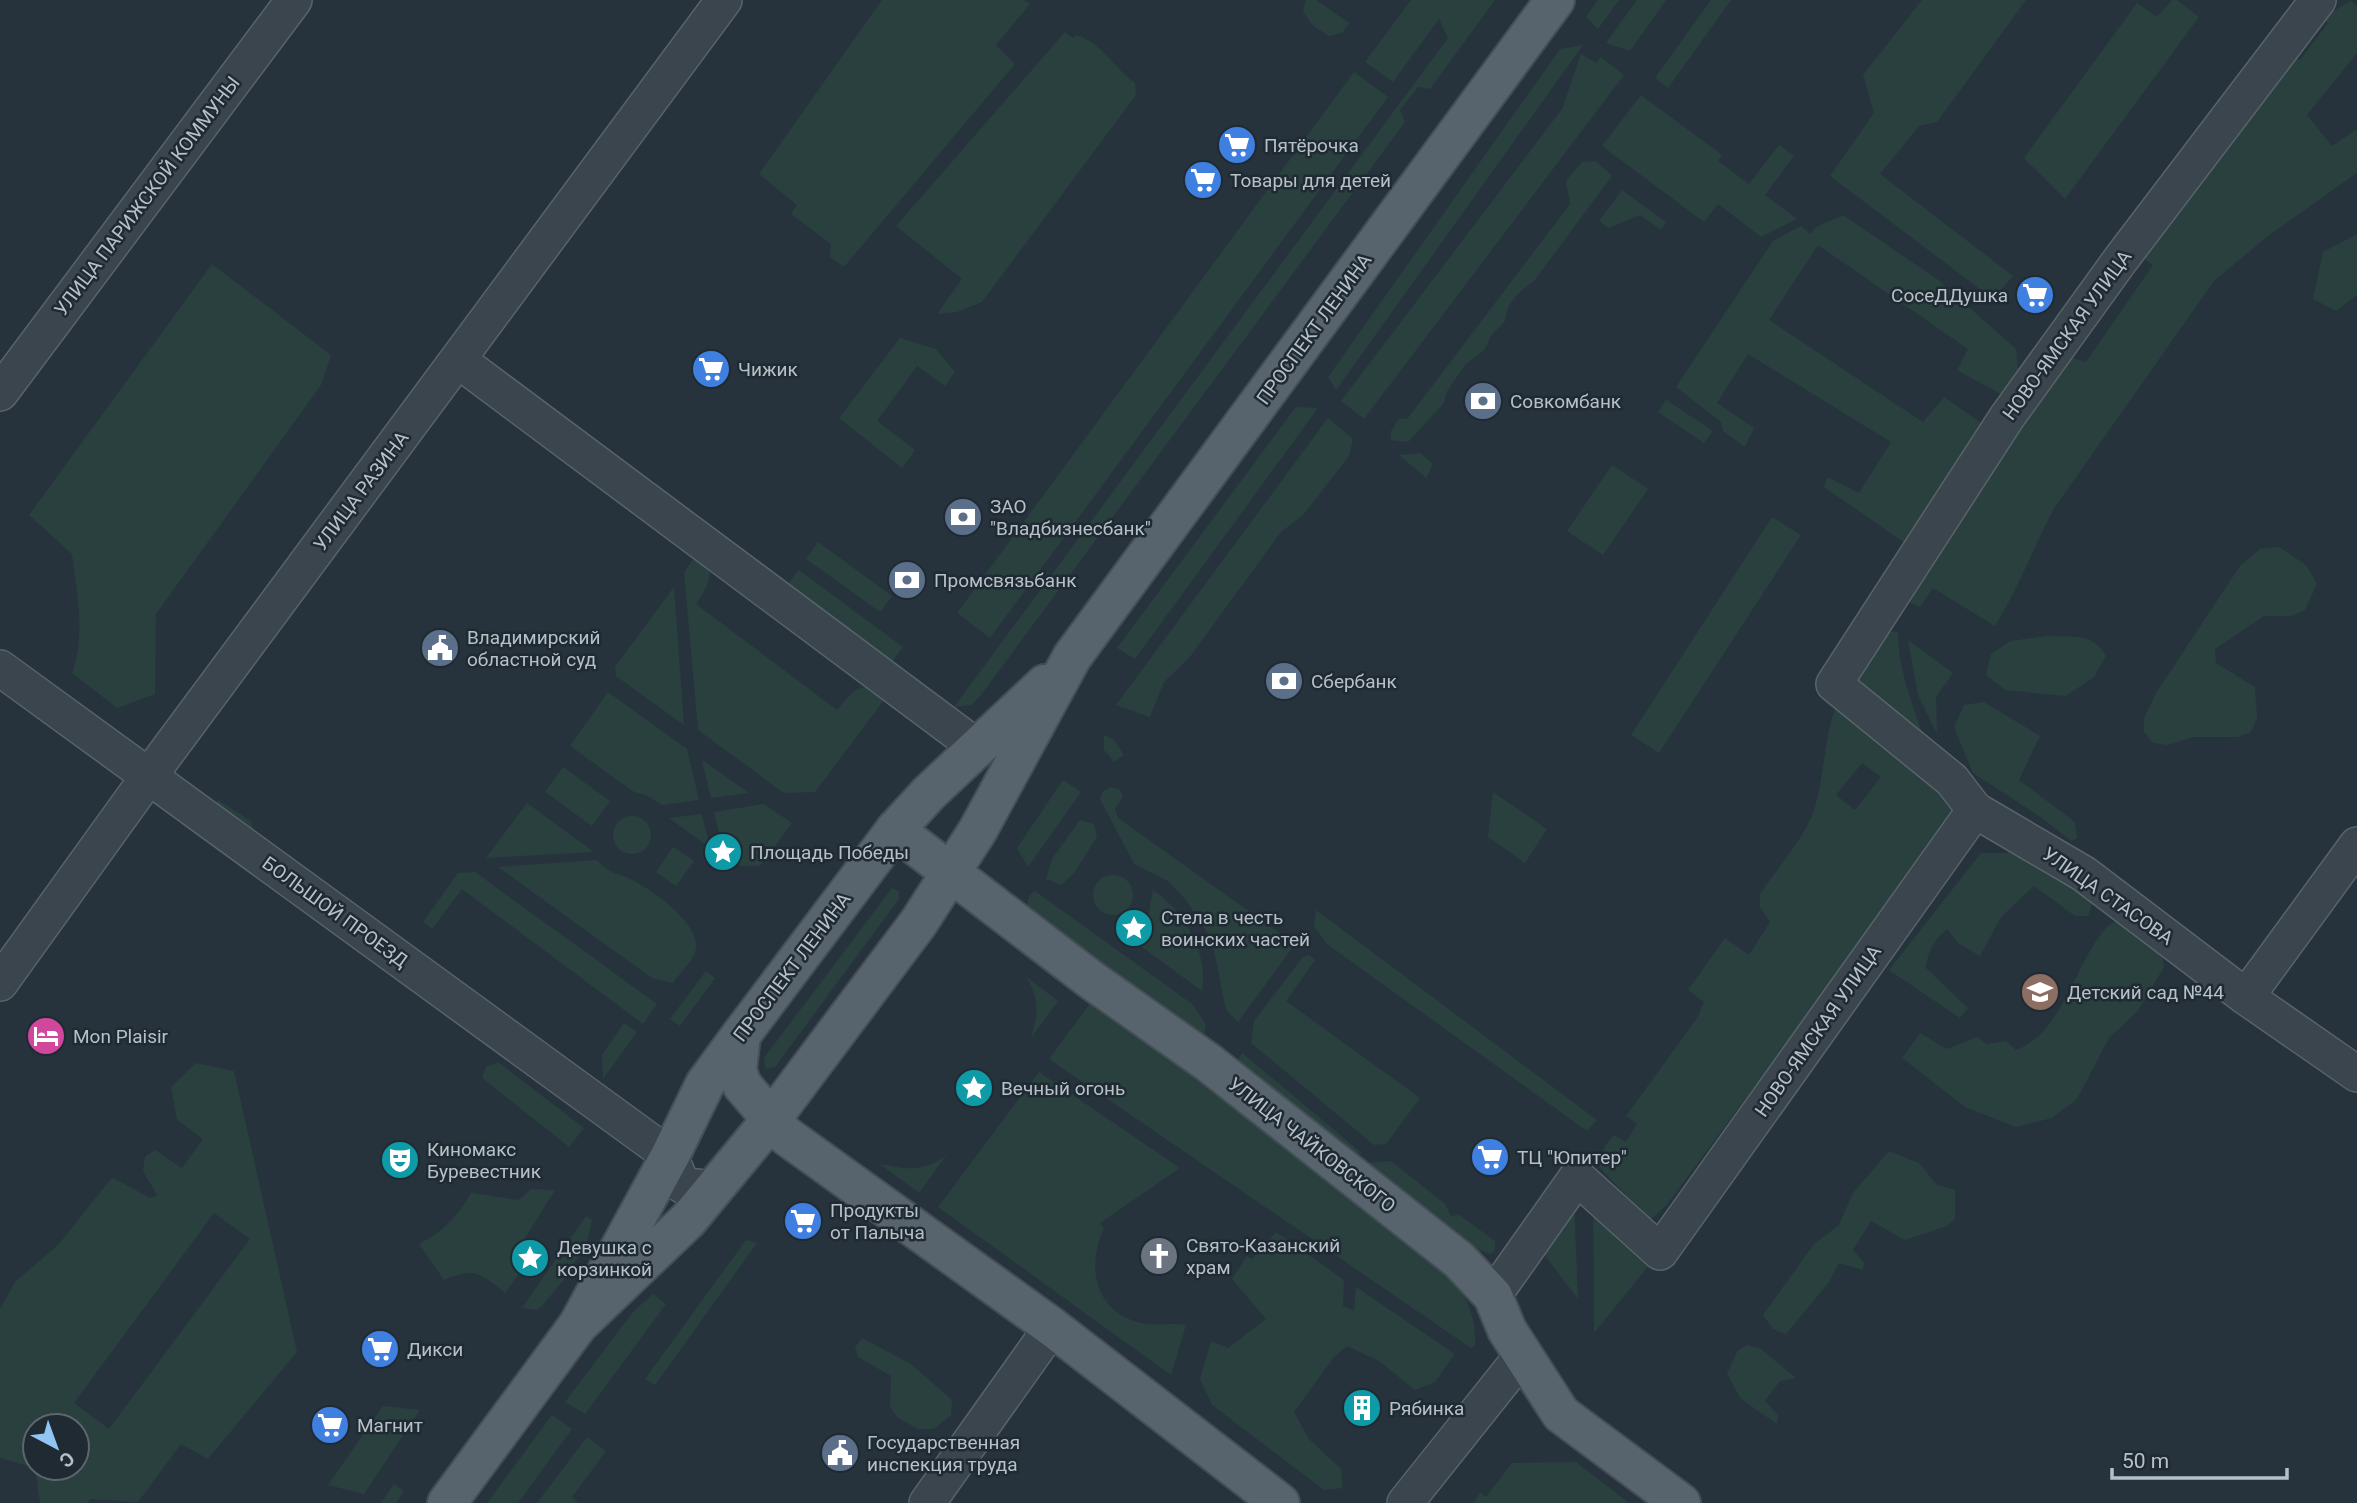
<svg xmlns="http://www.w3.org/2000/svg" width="2357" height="1503" font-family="Roboto,sans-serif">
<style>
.green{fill:#29403e;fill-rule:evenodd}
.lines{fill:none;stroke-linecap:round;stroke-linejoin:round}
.minor-casing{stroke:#58636b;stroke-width:38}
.major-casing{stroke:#434e56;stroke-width:42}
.minor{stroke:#3a454d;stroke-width:35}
.major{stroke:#58646d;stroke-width:38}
.labels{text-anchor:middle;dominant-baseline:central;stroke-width:5;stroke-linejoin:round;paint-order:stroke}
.poi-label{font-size:19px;fill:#b6c0c8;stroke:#1f2a32;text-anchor:start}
.street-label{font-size:19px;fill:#b6c0c8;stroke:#1f2a32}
</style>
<rect width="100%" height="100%" fill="#26333d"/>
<!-- green -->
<g class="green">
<path d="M 882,0 L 1024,0 L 1030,4 L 996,45 L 1015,64 L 844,267 L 830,257 L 831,244 L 791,214 L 797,205 L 759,174 Z"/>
<path d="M 1306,0 L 1316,0 L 1349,23 L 1342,33 L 1329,36 L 1312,25 L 1303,11 Z"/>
<path d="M 1411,0 L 1495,0 L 1430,89 L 1418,87 L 1400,110 L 1405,122 L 981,695 L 972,705 L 954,707 L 1448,38 L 1439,19 L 1393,82 L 1365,62 Z"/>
<path d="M 1598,0 L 1619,0 L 1598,29 L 1586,17 Z"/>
<path d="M 1637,0 L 1666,0 L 1630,51 L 1606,43 Z"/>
<path d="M 1711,0 L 1731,0 L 1668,88 L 1655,78 Z"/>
<path d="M 1922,0 L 2026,0 L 1937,122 L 1919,126 L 1880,174 L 2013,276 L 1993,299 L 1830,176 L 1874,113 L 1863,75 Z"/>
<path d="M 2172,0 L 2177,0 L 2199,17 L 2065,199 L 2024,158 L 2137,3 L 2157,17 Z"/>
<path d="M 2351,1 L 2357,6 L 2357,53 L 2307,115 L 2332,146 L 2357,129 L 2357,173 L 2268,236 L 2214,281 L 2053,510 C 2033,549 2018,589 1995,626 L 1933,588 L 1920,607 L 1902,598 L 2065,356 L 2086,362 L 2153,265 L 2140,256 L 2290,53 L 2300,60 L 2328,23 L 2325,20 L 2330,13 Z"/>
<path d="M 1065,32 L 1073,38 L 1077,35 C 1104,45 1113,67 1135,83 L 1136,95 L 982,302 L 957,312 L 937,314 L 962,279 L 896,226 Z"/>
<path d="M 1583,45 L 1336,390 L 1328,377 L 1560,49 Z"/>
<path d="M 1581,54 L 1596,63 L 1601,57 L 1624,75 L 1364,419 L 1341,401 L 1562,109 Z"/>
<path d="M 1354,72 L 1388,97 L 990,638 L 957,613 Z"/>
<path d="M 1641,95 L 1722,155 L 1718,161 L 1749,184 L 1779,145 L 1794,156 L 1765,195 L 1797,219 L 1761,237 L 1718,204 L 1704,222 L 1602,146 Z"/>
<path d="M 1596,161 L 1612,176 L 1534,281 C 1520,290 1506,303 1505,321 L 1491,335 L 1485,349 L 1465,365 L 1446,393 L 1444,403 L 1408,442 L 1391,440 L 1391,431 L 1399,419 L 1408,418 L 1570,204 L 1566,181 L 1582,162 Z"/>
<path d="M 1622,190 L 1666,222 L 1661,230 L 1640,215 L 1609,228 L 1599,221 Z"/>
<path d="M 1843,215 L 1937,279 L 2016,349 L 2018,369 L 2004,396 L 1957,370 L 1968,349 L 1818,245 L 1769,320 L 1923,422 L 1944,397 L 1984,425 L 1905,543 L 1824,487 L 1827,477 L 1859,493 L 1891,442 L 1748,354 L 1717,403 L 1754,428 L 1745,447 L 1723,431 L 1721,422 L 1676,387 L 1773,241 L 1801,226 L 1810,234 L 1816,227 Z"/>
<path d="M 2357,234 L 2357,295 L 2336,311 L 2313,299 L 2323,252 Z"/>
<path d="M 212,264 L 331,355 L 321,385 L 156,614 L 155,694 L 117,708 L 72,673 C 86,634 77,595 72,554 L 29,515 Z"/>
<path d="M 900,338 L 936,349 L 955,372 L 945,386 L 917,366 L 877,421 L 915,450 L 902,468 L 839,418 Z"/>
<path d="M 1666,400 L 1713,431 L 1704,443 L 1658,412 Z"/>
<path d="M 1296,407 L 1318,408 L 1135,659 L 1117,648 Z"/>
<path d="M 1328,418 L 1353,439 L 1349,456 L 1304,514 L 1281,532 L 1189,658 L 1164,682 L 1150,717 L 1116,705 Z"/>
<path d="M 1420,453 L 1433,464 L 1426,478 L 1399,455 Z"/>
<path d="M 1612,465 L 1648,489 L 1603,555 L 1567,531 Z"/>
<path d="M 1772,517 L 1801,535 L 1659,753 L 1631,735 Z"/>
<path d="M 818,542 L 892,596 L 880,612 L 806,559 Z"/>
<path d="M 2279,547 L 2306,565 L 2317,584 L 2305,610 L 2291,616 L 2264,616 L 2215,649 L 2216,663 L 2255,687 L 2257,718 L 2251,732 L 2238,737 L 2194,737 L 2167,745 L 2153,743 L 2144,732 L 2144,718 L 2156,693 L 2240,566 L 2260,549 Z"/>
<path d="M 697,554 C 719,570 708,586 696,604 L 837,710 C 854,690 861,678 887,696 L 815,792 L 784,793 L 698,730 L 684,572 Z"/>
<path d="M 799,570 L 903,647 L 887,668 L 783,590 Z"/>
<path d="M 674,587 L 684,725 L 616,676 L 615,667 Z"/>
<path d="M 1884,631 L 1898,632 C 1898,672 1915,710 1927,747 L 1854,683 Z"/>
<path d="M 2047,636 C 2071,637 2094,632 2106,656 L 2094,677 L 2066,696 L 2005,690 L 1986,675 L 1991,654 L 2011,641 Z"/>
<path d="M 1908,640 L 1953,673 L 1936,697 L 1937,734 L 1918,695 Z"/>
<path d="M 608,692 L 687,749 L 699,800 L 662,805 L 646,795 L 634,792 L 570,746 Z"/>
<path d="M 1840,698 L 1955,805 L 1946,827 L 1666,1206 L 1650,1220 L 1599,1167 L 1605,1146 L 1614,1135 L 1626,1142 L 1637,1124 L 1626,1116 L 1697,1018 L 1704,1002 L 1688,990 L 1725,938 L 1749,955 L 1770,922 L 1760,907 L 1760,894 C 1775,871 1804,838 1813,813 C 1825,779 1824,727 1840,698 ZM 1862,763 L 1881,777 L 1855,810 L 1836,795 Z"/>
<path d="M 1984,702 L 2040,736 L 2019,780 L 2075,822 L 2077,838 L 2071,841 L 2042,818 L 1973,773 L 1954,727 L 1964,705 Z"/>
<path d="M 1104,735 L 1114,740 L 1124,755 L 1114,762 L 1104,750 Z"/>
<path d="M 702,760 L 749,793 L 711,798 Z"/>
<path d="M 563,767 L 610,801 L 592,826 L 545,792 Z"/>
<path d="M 1063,780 L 1081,792 L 1028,867 L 1017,848 Z"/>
<path d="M 1111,787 L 1120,790 L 1123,797 L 1115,809 L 1118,818 L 1295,944 L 1238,1022 L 1226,1010 L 1212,940 L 1186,900 L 1168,881 L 1134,864 L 1100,799 L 1102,792 Z"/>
<path d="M 1493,792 L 1547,829 L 1525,863 L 1488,837 Z"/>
<path d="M 218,800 L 251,821 L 253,828 L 242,825 L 214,808 Z"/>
<path d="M 527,803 L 594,852 L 486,858 Z"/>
<path d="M 764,804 L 792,823 L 760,866 L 742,866 L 725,859 L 714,812 Z"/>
<path d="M 702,814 L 710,848 L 669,818 Z"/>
<circle cx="632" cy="835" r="19"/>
<path d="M 1080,820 L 1094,824 L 1097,837 L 1074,873 L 1061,885 L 1046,879 L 1052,859 Z"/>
<path d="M 673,847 L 694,861 L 676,886 L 656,872 Z"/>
<path d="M 1981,853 L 2017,853 L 2048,875 L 2071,878 L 2083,887 L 2092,904 L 2088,916 L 2075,916 L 2034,886 L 2001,917 L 1980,956 L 1958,943 L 1947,929 C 1935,938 1927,953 1926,968 L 1968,1008 L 1960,1018 L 1889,970 Z"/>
<path d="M 597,860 C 611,876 618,872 634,881 C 654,891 704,926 695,952 C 692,962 679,974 673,983 L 652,978 L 498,867 Z"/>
<path d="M 475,872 L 657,1004 L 643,1024 L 462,889 L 432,929 L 423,922 L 458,873 Z"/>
<circle cx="1113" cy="895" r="20"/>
<path d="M 892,888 L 899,891 L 899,899 L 775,1067 L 765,1069 L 764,1058 Z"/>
<path d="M 1153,890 C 1184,911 1209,953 1202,991 L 1135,942 L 1148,917 Z"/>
<path d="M 1035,891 L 1192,1004 L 1206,1024 L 1204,1037 L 1025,912 L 1029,896 Z"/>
<path d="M 1316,910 L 1597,1120 L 1587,1131 L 1327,944 L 1314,926 Z"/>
<path d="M 2124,915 L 2161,944 L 2164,967 L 2137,1012 L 2109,1038 L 2077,1099 L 2052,1118 L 2016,1127 L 1965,1107 L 1902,1058 L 1920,1033 L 1947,1049 L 1977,1037 L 1987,1044 L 2006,1041 L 2016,1050 C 2064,1032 2074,964 2106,928 C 2111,923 2119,919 2124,915 Z"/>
<path d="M 1309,955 L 1315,960 L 1286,1001 L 1420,1098 L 1386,1144 L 1374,1145 L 1251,1043 L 1254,1021 L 1302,958 Z"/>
<path d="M 706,971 L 715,978 L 680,1026 L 670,1019 Z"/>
<path d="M 1025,976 L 1058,1001 L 1031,1038 C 1038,1014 1040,997 1025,976 Z"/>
<path d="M 1091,1002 L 1404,1228 C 1438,1260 1478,1293 1475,1345 L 1471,1348 L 1049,1059 Z"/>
<path d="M 624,1023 L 637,1032 L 603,1079 L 602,1055 Z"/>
<path d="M 1242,1053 L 1363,1154 L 1336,1149 L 1232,1069 Z"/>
<path d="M 498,1062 L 584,1128 L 569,1147 L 482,1078 L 486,1067 Z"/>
<path d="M 196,1063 L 234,1071 L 297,1352 L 208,1459 L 181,1444 L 138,1502 L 90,1499 L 87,1503 L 40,1503 L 35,1468 L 0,1458 L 0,1309 L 15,1282 L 59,1244 L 109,1181 L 113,1178 L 150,1198 L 157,1195 L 143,1171 L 145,1157 L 155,1150 L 182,1168 L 203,1139 L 177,1120 L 171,1087 ZM 214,1213 L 250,1239 L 109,1429 L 74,1403 ZM 35,1426 L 77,1426 L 77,1468 L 35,1468 Z"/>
<path d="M 1039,1072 L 1180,1168 L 1100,1223 L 1104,1228 C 1087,1266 1093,1308 1137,1322 C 1153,1327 1170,1322 1186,1325 L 1171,1375 L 938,1207 Z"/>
<path d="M 1889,1151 L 1919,1163 L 1937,1185 L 1955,1190 L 1955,1219 L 1947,1226 L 1905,1240 L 1871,1221 L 1853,1250 L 1864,1263 L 1863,1270 L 1839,1263 L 1829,1282 L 1786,1334 L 1773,1329 L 1763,1315 L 1814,1244 L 1839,1225 L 1853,1193 Z"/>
<path d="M 947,1154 L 919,1193 L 880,1164 C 906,1170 927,1172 947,1154 Z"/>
<path d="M 1391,1161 L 1445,1204 L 1451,1216 L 1459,1215 L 1495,1241 L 1495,1251 L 1490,1254 L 1478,1249 L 1364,1163 Z"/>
<path d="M 531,1189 L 555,1190 L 522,1243 L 518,1275 L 505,1293 C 480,1273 475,1267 444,1280 L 419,1244 C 444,1231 457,1217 471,1193 L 519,1200 Z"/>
<path d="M 1593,1197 L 1655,1258 L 1594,1333 Z"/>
<path d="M 1574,1202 L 1578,1299 L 1540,1249 Z"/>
<path d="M 586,1216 L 592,1220 L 587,1242 L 567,1276 L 542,1306 L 536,1310 L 522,1308 Z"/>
<path d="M 1276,1232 L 1344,1280 L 1343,1306 L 1354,1311 L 1356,1287 L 1455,1354 L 1435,1382 L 1415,1390 L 1379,1361 L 1347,1346 L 1334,1357 L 1294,1412 L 1309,1439 L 1341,1469 L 1343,1488 L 1324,1490 L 1212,1405 L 1200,1379 L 1211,1341 L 1228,1348 L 1266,1319 L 1232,1279 L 1247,1256 L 1252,1259 Z"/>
<path d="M 746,1240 L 757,1243 L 655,1385 L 645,1379 Z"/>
<path d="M 653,1294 L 666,1304 L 585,1414 L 565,1402 L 633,1312 Z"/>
<path d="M 862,1338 L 911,1364 L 952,1400 L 951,1415 L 934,1429 L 918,1429 L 898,1418 L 890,1407 L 891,1376 L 858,1357 L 855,1347 Z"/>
<path d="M 1748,1345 L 1761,1349 L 1796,1378 L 1780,1381 L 1765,1401 L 1778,1415 L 1777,1424 L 1741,1399 L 1727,1374 L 1738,1350 Z"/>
<path d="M 383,1406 L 420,1410 L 364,1494 L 328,1485 Z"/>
<path d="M 552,1415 L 572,1429 L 518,1503 L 487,1503 Z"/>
<path d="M 587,1437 L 606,1451 L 572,1497 L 579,1503 L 537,1503 Z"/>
<path d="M 1576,1462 L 1629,1503 L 1474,1503 L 1480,1492 L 1486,1497 L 1512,1463 Z"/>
<path d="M 394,1484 L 404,1491 L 396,1503 L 381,1503 Z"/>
</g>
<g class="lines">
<defs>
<g id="minor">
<path d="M 2318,0 L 2121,259 L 2007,417 L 1834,684 L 1952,780 L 1975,810 L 2084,874 L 2246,997 L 2357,1074"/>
<path d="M 458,360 L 978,748"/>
<path d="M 0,393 L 294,0"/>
<path d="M 0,668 L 670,1156 L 682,1185 L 713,1189"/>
<path d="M 0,983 L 149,776 L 724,0"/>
<path d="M 2246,997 L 2357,845"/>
<path d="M 1493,1296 L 1577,1177 L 1660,1252 L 1975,810"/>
<path d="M 927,1503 L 1052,1327"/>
<path d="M 1405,1503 L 1523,1355"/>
</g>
<g id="major">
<path d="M 895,830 L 1090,979 L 1209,1063 L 1459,1260 L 1493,1296 L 1507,1330 L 1561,1414 L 1681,1503"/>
<path d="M 741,1035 L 737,1070 L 742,1085 L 785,1135 L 1052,1327 L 1280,1503"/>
<path d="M 578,1325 L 688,1220 L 770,1121 L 919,922 L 978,830 L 1072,657 L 1555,0"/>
<path d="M 447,1503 L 578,1325 L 670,1156 L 705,1084 L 741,1035 L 895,830 L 929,793 L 1045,684"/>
</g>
</defs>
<!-- minor casing -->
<use href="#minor" class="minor-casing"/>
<!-- major casing -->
<use href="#major" class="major-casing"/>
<!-- minor -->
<use href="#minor" class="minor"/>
<!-- major -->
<use href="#major" class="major"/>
</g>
<!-- icons -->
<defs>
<symbol id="supermarket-disc" viewBox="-11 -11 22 22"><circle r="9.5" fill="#3f7fe0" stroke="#1f2a32"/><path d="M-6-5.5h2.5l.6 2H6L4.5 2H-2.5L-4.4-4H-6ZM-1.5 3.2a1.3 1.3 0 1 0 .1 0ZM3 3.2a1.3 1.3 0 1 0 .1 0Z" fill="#fff"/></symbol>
<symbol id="bank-disc" viewBox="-11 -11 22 22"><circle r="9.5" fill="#5c6f8a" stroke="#1f2a32"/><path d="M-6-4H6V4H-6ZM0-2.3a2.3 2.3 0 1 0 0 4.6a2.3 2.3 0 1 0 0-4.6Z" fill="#fff"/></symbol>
<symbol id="civic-disc" viewBox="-11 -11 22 22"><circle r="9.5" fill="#5c6f8a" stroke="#1f2a32"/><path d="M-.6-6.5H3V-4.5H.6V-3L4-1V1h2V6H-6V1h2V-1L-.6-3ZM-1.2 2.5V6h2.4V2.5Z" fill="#fff"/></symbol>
<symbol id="sight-disc" viewBox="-11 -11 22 22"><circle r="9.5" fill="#0f9aa8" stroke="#1f2a32"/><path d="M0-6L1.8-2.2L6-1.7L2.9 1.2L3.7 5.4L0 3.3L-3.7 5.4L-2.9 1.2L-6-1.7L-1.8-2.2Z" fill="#fff"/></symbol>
<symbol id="school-disc" viewBox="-11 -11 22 22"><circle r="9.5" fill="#8d6e63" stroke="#1f2a32"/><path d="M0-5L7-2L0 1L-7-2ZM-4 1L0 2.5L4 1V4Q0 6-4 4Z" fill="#fff"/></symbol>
<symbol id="hotel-disc" viewBox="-11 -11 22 22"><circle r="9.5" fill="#d1479c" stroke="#1f2a32"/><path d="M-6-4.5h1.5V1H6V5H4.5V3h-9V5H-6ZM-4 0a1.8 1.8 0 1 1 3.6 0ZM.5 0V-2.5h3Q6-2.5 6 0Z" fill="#fff"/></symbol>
<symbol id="theatre-disc" viewBox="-11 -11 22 22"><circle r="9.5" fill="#0f9aa8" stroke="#1f2a32"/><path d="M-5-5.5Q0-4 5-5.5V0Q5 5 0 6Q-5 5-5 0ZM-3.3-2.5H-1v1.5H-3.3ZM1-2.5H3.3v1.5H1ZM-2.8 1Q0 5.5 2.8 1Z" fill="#fff"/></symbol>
<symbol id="church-disc" viewBox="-11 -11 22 22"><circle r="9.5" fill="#6b7280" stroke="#1f2a32"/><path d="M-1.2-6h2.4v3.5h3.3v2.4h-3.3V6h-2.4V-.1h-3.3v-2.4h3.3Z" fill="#fff"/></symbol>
<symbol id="building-disc" viewBox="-11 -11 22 22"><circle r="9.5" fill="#0f9aa8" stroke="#1f2a32"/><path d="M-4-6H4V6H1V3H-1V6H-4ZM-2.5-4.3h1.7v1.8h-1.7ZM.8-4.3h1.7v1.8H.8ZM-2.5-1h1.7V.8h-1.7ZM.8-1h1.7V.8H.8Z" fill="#fff"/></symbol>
</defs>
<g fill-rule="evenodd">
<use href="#supermarket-disc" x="1215" y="123" width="44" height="44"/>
<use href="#supermarket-disc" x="1181" y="158" width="44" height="44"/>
<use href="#supermarket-disc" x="2013" y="273" width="44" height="44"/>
<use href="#supermarket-disc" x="689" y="347" width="44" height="44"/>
<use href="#bank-disc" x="1461" y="379" width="44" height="44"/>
<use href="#bank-disc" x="941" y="495" width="44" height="44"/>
<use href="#bank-disc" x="885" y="558" width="44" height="44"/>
<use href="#civic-disc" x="418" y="626" width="44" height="44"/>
<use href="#bank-disc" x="1262" y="659" width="44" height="44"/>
<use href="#sight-disc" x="701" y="830" width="44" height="44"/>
<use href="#sight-disc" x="1112" y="906" width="44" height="44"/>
<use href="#school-disc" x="2018" y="970" width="44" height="44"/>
<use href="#hotel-disc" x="24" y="1014" width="44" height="44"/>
<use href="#sight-disc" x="952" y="1066" width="44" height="44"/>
<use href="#supermarket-disc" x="1468" y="1135" width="44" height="44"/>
<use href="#theatre-disc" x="378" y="1138" width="44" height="44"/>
<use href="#supermarket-disc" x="781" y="1199" width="44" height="44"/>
<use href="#church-disc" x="1137" y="1234" width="44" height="44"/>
<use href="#sight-disc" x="508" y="1236" width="44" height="44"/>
<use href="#supermarket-disc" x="358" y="1327" width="44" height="44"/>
<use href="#building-disc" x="1340" y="1386" width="44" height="44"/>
<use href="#supermarket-disc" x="308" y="1403" width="44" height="44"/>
<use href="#civic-disc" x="818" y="1431" width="44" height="44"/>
</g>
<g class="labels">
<!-- poi labels -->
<g class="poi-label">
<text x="1264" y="145">Пятёрочка</text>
<text x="1230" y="180">Товары для детей</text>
<text x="2008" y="295" text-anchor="end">СосеДДушка</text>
<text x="738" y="369">Чижик</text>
<text x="1510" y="401">Совкомбанк</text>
<text x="990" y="506">ЗАО<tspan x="990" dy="22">"Владбизнесбанк"</tspan></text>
<text x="934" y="580">Промсвязьбанк</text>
<text x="467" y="637">Владимирский<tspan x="467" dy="22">областной суд</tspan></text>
<text x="1311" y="681">Сбербанк</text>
<text x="750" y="852">Площадь Победы</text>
<text x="1161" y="917">Стела в честь<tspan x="1161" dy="22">воинских частей</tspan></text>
<text x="2067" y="992">Детский сад №44</text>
<text x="73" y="1036">Mon Plaisir</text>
<text x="1001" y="1088">Вечный огонь</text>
<text x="427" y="1149">Киномакс<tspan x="427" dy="22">Буревестник</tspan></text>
<text x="1517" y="1157">ТЦ "Юпитер"</text>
<text x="830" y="1210">Продукты<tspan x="830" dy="22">от Палыча</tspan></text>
<text x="1186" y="1245">Свято-Казанский<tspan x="1186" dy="22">храм</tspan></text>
<text x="557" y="1247">Девушка с<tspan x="557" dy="22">корзинкой</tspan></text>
<text x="407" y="1349">Дикси</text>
<text x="1389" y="1408">Рябинка</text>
<text x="357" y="1425">Магнит</text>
<text x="867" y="1442">Государственная<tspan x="867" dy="22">инспекция труда</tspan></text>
</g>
<!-- street labels -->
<g class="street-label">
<text transform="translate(147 196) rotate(-53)">УЛИЦА ПАРИЖСКОЙ КОММУНЫ</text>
<text transform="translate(1314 329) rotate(-54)">ПРОСПЕКТ ЛЕНИНА</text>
<text transform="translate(2067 335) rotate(-54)">НОВО-ЯМСКАЯ УЛИЦА</text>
<text transform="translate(361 491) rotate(-53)">УЛИЦА РАЗИНА</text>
<text transform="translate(2108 896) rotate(35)">УЛИЦА СТАСОВА</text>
<text transform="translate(335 912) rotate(36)">БОЛЬШОЙ ПРОЕЗД</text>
<text transform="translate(792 967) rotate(-53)">ПРОСПЕКТ ЛЕНИНА</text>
<text transform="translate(1818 1031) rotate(-55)">НОВО-ЯМСКАЯ УЛИЦА</text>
<text transform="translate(1312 1145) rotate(38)">УЛИЦА ЧАЙКОВСКОГО</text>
</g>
</g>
<!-- north arrow -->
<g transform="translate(56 1447) rotate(139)"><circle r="33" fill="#1f2a32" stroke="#5b666e" stroke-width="2"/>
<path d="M0-5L12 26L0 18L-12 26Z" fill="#92c5f1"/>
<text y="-10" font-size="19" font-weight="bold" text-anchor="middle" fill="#b6c0c8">С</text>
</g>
<!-- scale -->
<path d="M2112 1468v10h175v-10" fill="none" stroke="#b6c0c8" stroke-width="3.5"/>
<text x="2122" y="1468" font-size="21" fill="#b6c0c8" stroke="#1f2a32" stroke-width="5" paint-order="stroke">50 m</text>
</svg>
